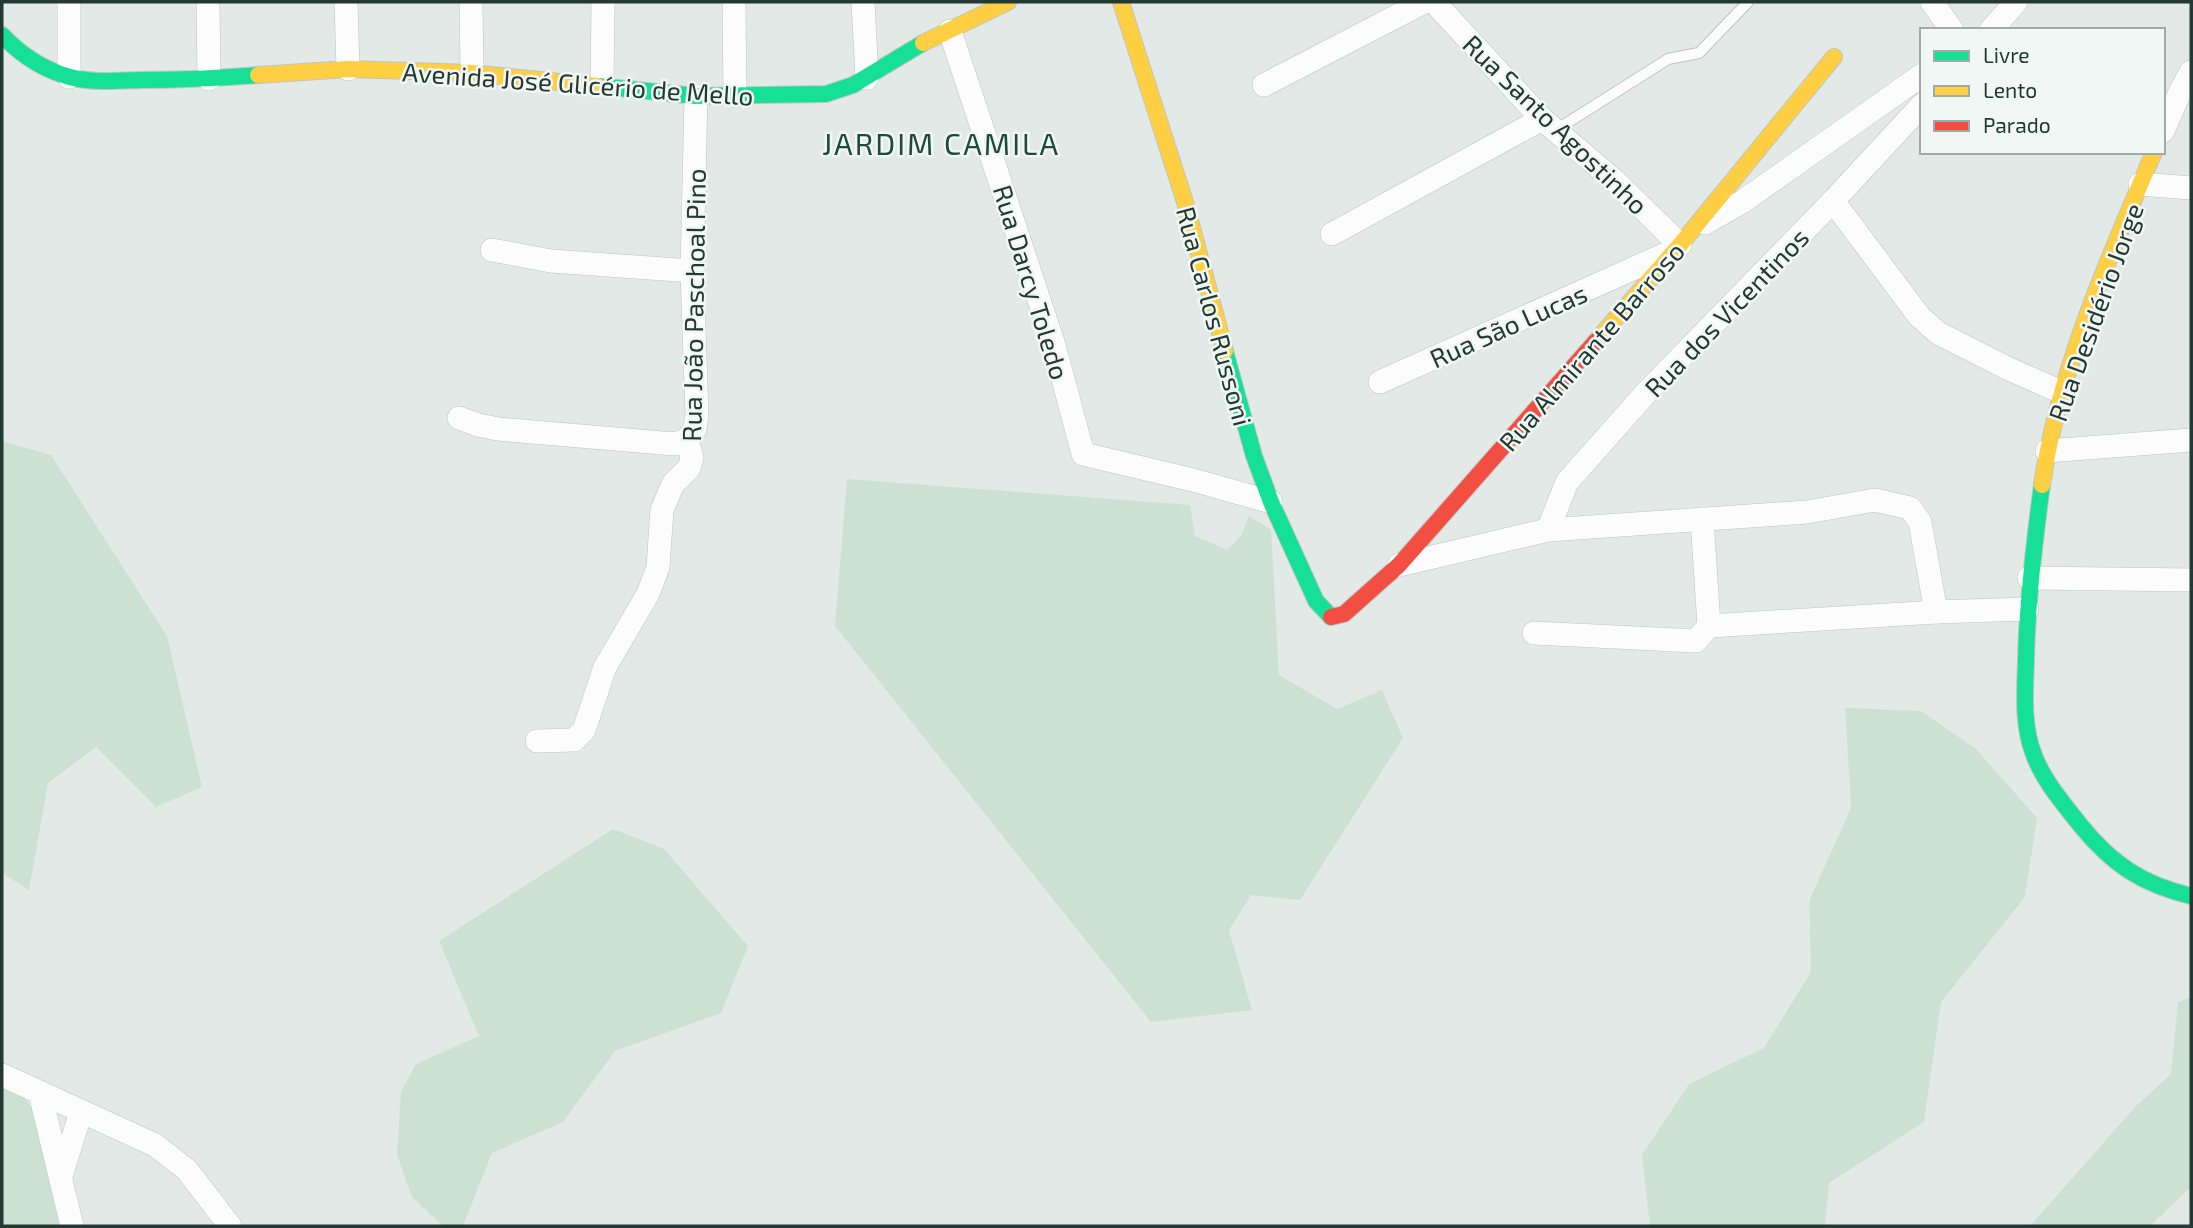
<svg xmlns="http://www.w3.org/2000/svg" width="2193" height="1228" font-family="'Exo 2',sans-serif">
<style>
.green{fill:#cde1d2}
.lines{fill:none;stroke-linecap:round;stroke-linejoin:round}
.lane-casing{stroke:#c0c5c3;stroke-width:12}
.street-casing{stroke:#c0c5c3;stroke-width:24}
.fast-casing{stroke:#bfc6c3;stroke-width:18}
.slow-casing{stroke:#bfc6c3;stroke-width:18}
.jam-casing{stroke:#bfc6c3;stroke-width:18}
.lane{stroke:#fbfcfb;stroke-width:10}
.street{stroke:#fbfcfb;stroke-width:23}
.fast{stroke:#16e098;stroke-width:16}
.slow{stroke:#ffcf43;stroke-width:16}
.jam{stroke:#f24e42;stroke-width:16}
.labels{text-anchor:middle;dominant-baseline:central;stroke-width:5;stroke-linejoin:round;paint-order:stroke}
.street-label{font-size:26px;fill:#223a33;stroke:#f1f7f4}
.quarter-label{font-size:30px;letter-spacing:2px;fill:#1f4b3f;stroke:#f1f7f4}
</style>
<rect width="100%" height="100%" fill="#e3e9e6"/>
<!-- green -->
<g class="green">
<path d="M 2,441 L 51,455 L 167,636 L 202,787 L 156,807 L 96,747 L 48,783 L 29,890 L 2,873 Z"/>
<path d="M 847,479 L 1190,505 L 1195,536 L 1227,550 L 1241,536 L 1249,516 L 1271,530 L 1279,675 L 1337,709 L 1382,690 L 1403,738 L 1300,900 L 1251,895 L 1229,930 L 1252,1010 L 1151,1022 L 835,626 Z"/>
<path d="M 1845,708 L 1921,711 L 1976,749 L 2037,818 L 2025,897 L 1941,1002 L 1924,1122 L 1829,1183 L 1825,1226 L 1650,1226 L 1642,1155 L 1689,1084 L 1764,1048 L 1811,972 L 1809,901 L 1851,808 Z"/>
<path d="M 613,829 L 664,849 L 748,946 L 721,1013 L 615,1051 L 563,1122 L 492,1153 L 463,1226 L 443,1226 L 412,1197 L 397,1154 L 401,1092 L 416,1064 L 479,1036 L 439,941 Z"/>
<path d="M 2191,997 L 2191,1187 L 2150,1226 L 2030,1226 L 2135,1107 L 2171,1074 L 2178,1002 Z"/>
<path d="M 2,1085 L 23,1097 L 36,1113 L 61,1226 L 2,1226 Z"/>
</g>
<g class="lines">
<defs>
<path id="lane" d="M 1556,130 L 1668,59 L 1699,53 L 1748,2"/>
<g id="street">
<path d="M 69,2 L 69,77"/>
<path d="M 208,2 L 209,79"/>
<path d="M 346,2 L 348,69"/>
<path d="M 471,2 L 472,73"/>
<path d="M 734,2 L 735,96"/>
<path d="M 863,2 L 867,78"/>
<path d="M 1434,2 L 1542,119 L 1616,182 L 1680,245"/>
<path d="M 1932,2 L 1952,30"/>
<path d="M 1991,30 L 2016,2"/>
<path d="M 950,31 L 1054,345 L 1083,454 L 1193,480 L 1271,502"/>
<path d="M 602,85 L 603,2"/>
<path d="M 1264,85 L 1424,2"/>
<path d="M 2163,131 L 2180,92 L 2191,72"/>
<path d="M 2140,184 L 2191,188"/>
<path d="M 1833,201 L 1919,316 L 1938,333 L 2007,368 L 2061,392"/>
<path d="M 1705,223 L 1742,202 L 1922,75"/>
<path d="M 1332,234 L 1542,119"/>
<path d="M 492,250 L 551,261 L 692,271"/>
<path d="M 1380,382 L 1668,253"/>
<path d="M 459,418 L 478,425 L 498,429 L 674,444 L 687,440"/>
<path d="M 687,440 L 695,429 L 697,415 L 692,271 L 696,96"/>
<path d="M 2047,451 L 2191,440"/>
<path d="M 1702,519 L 1709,626"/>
<path d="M 1548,530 L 1567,482 L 1646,393 L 1833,201 L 1922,105"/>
<path d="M 1399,565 L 1548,530 L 1807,512 L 1875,500 L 1910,508 L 1920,522 L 1936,612"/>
<path d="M 2029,578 L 2191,580"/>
<path d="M 1534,633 L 1696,641 L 1709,626 L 1936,612 L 2027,609"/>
<path d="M 537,741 L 574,740 L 584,730 L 605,667 L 648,594 L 658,567 L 662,510 L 673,484 L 689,468 L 692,458 L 687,440"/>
<path d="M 2,1075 L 155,1145 L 187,1170 L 230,1226"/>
<path d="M 40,1093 L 72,1226"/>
<path d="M 61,1176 L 81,1112"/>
</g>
<g id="fast">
<path d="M 2,35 C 20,54 44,70 70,77 C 92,83 117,81 140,80 C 179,80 219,78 258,75"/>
<path d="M 598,86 L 696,96 L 826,94 L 853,85 L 923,43"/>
<path d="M 1225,351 L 1254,456 L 1271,502 L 1316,601 L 1331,617"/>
<path d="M 2042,485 C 2034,544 2027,602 2026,660 C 2025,692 2022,725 2034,755 C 2044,782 2064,804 2081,826 C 2113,865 2142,884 2191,896"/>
</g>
<g id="slow">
<path d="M 1121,2 L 1185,202 L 1225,351"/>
<path d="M 923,43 L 1008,2"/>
<path d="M 258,75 L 348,69 L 472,73 L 598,86"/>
<path d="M 1596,341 L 1680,245 L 1834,57"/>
<path d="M 2042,485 C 2059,369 2108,260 2154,152"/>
</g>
<path id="jam" d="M 1331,617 L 1344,614 L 1399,565 L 1596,341"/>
</defs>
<!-- lane casing -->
<use href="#lane" class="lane-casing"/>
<!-- street casing -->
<use href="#street" class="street-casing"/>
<!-- fast casing -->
<use href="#fast" class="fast-casing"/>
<!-- slow casing -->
<use href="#slow" class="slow-casing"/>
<!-- jam casing -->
<use href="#jam" class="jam-casing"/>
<!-- lane -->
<use href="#lane" class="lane"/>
<!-- street -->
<use href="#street" class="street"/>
<!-- fast -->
<use href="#fast" class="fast"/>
<!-- slow -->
<use href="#slow" class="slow"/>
<!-- jam -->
<use href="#jam" class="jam"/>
</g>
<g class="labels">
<!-- street labels -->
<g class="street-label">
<text transform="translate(578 83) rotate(4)">Avenida José Glicério de Mello</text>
<text transform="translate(1556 124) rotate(44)">Rua Santo Agostinho</text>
<text transform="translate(1032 282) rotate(73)">Rua Darcy Toledo</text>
<text transform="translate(693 305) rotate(-89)">Rua João Paschoal Pino</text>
<text transform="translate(1726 312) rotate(-46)">Rua dos Vicentinos</text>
<text transform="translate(2095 312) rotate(-70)">Rua Desidério Jorge</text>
<text transform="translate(1215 316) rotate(75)">Rua Carlos Russoni</text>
<text transform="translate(1508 325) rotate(-24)">Rua São Lucas</text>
<text transform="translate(1591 346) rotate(-49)">Rua Almirante Barroso</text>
</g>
<!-- quarter labels -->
<g class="quarter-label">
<text x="941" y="143">JARDIM CAMILA</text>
</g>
</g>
<!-- border -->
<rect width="2193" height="1228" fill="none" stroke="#223a33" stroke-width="7"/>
<!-- legend -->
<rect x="1920" y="28" width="245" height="126" fill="#f1f7f4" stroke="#9eaba7" stroke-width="2"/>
<rect x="1934" y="51" width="35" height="10" fill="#16e098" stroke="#9eaba7" stroke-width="2"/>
<text x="1983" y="63" font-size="21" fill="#223a33">Livre</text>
<rect x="1934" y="86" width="35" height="10" fill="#ffcf43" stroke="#9eaba7" stroke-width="2"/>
<text x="1983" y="98" font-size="21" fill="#223a33">Lento</text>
<rect x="1934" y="121" width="35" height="10" fill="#f24e42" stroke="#9eaba7" stroke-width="2"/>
<text x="1983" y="133" font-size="21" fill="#223a33">Parado</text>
</svg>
